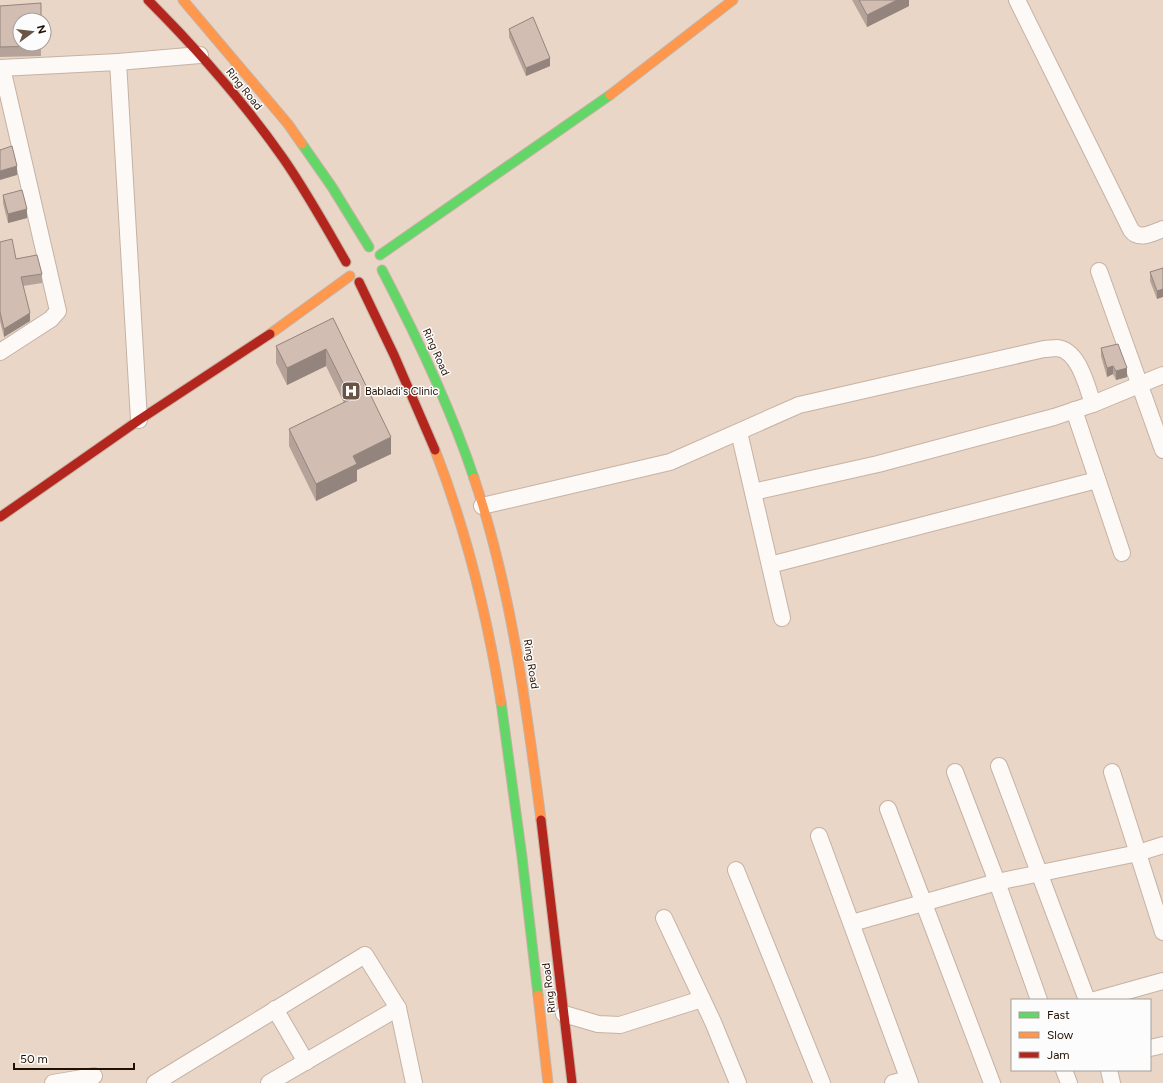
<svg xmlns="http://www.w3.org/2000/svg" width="1163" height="1083" font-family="Figtree,sans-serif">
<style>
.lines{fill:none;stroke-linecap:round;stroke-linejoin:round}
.street-casing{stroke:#c6b2a3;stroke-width:18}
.fast-casing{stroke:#c6b2a3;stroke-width:11}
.slow-casing{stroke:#c6b2a3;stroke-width:11}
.jam-casing{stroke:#c6b2a3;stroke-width:11}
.street{stroke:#fcf9f7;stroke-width:16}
.fast{stroke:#63d668;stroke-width:9}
.slow{stroke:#ff974d;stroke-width:9}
.jam{stroke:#b3261e;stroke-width:9}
.wall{fill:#b5a399}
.shaded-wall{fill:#93847d}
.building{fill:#d2bdb2;stroke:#93847d}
.labels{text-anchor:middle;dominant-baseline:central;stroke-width:3;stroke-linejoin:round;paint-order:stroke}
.street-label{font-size:11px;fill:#241001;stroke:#fcfcfc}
.poi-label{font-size:11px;fill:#241001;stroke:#fcfcfc;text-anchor:start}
</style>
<rect width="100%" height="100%" fill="#e9d6c7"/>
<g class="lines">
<defs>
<g id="street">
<path d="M 1017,0 L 1131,230 C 1139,241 1152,233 1163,229"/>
<path d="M 118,62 L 139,420"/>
<path d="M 0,68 L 118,62 L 200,55"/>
<path d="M 1099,271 L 1163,450"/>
<path d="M 0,352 L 51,319 L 58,311 L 2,68"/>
<path d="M 1074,410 L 1122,553"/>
<path d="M 739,432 L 782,618"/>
<path d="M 753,492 L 878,464 L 1054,417 L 1093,404 L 1163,375"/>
<path d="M 482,506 L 670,462 L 799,405 L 1044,349 C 1048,349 1053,348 1057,348 C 1079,350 1087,387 1093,404"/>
<path d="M 770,565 L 1097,480"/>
<path d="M 999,766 L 1087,1000"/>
<path d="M 955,772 L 997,882 L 1039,1000"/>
<path d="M 1112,772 L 1163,932"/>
<path d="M 888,809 L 992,1083"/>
<path d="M 819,836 L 910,1083"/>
<path d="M 736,870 L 822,1083"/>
<path d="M 664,918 L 713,1022 L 738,1083"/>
<path d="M 852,923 L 997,882 L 1138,853 L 1163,845"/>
<path d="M 1095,1000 L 1163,981"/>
<path d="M 275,1009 L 306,1062"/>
<path d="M 564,1014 L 598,1024 L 620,1025 L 702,999"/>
<path d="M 1150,1048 L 1163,1045"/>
<path d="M 1064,1070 L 1069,1083"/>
<path d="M 1109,1070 L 1112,1083"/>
<path d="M 53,1083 L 94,1076"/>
<path d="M 155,1083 L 365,955 L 398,1008 L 414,1083"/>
<path d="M 269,1083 L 398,1008"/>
<path d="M 893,1083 L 908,1079"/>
</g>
<g id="fast">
<path d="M 302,144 L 332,187 L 369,247"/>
<path d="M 380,255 L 610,95"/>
<path d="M 382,270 C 417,337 450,406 474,478"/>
<path d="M 501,702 L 522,857 L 538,995"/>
</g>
<g id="slow">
<path d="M 183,0 L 288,124 L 302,144"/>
<path d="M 610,95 L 733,0"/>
<path d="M 270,334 L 350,276"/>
<path d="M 435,450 C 467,532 487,615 501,702"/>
<path d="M 474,478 C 511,588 526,704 541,820"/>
<path d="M 538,995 L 548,1083"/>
</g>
<g id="jam">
<path d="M 148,0 C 197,49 243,101 283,158 C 306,191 326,227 346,262"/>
<path d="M 359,282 L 394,355 L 435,450"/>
<path d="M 0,517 L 139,420 L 270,334"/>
<path d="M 541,820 L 572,1083"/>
</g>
</defs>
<!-- street casing -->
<use href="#street" class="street-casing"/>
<!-- fast casing -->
<use href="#fast" class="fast-casing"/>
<!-- slow casing -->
<use href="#slow" class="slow-casing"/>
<!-- jam casing -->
<use href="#jam" class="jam-casing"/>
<!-- street -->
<use href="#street" class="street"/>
<!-- fast -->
<use href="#fast" class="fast"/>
<!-- slow -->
<use href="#slow" class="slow"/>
<!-- jam -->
<use href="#jam" class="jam"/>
</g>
<!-- wall -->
<g class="wall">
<path d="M 852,0 L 909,0 L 909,6 L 867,27 Z"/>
<path d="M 0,6 L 41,44 L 41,56 L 0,57 Z"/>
<path d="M 509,29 L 550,66 L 526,76 L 509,37 Z"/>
<path d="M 3,195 L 27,218 L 8,223 L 3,203 Z"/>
<path d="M 0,242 L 16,259 L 42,274 L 42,283 L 23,286 L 30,321 L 4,337 L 0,321 Z"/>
<path d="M 1163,268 L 1157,299 L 1150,281 L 1150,272 Z"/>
<path d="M 333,318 L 391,454 L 357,470 L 357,481 L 316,501 L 289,446 L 289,429 L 344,403 L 326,366 L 287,385 L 276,363 L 276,346 Z"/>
<path d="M 1101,348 L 1127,377 L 1116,380 L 1113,374 L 1107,377 L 1101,356 Z"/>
</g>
<!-- shaded-wall -->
<g class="shaded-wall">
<path d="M 897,0 L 909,0 L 909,6 L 867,27 L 867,15 Z"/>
<path d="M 550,58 L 550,66 L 526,76 L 526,68 Z"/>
<path d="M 17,166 L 17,175 L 0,180 L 0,171 Z"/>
<path d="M 27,209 L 27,218 L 8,223 L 8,214 Z"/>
<path d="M 1163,289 L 1163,297 L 1157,299 L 1157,291 Z"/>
<path d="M 30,313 L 30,321 L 4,337 L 4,329 Z"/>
<path d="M 326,349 L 326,366 L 287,385 L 287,368 Z"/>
<path d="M 1113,366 L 1113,374 L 1107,377 L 1107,368 Z"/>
<path d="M 1127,368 L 1127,377 L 1116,380 L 1116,371 Z"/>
<path d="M 391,437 L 391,454 L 357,470 L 357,481 L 316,501 L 316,484 L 353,456 Z"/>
</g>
<!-- building -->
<g class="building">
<path d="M 859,0 L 897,0 L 867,15 Z"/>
<path d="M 41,3 L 41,20 L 20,20 L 20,44 L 41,44 L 41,46 L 0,47 L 0,6 Z"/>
<path d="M 533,17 L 550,58 L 526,68 L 509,29 Z"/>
<path d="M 12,146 L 17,166 L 0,171 L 0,150 Z"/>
<path d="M 22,190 L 27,209 L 8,214 L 3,195 Z"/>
<path d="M 12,239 L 16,259 L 37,255 L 42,274 L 21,277 L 30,313 L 4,329 L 0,312 L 0,242 Z"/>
<path d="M 1163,268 L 1163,289 L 1157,291 L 1150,272 Z"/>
<path d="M 333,318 L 391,437 L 353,456 L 357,464 L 316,484 L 289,429 L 351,399 L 326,349 L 287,368 L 276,346 Z"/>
<path d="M 1118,344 L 1127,368 L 1116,371 L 1113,366 L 1107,368 L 1101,348 Z"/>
</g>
<!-- icons -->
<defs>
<symbol id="hospital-square" viewBox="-11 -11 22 22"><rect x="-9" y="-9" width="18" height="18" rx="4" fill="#695546" stroke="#fcfcfc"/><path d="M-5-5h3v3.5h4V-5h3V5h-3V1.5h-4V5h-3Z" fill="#fff"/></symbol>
</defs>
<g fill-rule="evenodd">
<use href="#hospital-square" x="340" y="380" width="22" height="22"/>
</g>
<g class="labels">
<!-- street labels -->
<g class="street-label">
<text transform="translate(244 89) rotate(51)">Ring Road</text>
<text transform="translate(436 352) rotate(66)">Ring Road</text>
<text transform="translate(531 664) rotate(81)">Ring Road</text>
<text transform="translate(549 988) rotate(-97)">Ring Road</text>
</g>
<!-- poi labels -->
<g class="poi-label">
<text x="365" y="391">Babladi's Clinic</text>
</g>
</g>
<!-- legend -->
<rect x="1011" y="999" width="140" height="72" fill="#fcfcfc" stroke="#a69e98"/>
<rect x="1019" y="1012" width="20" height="6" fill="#63d668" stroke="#a69e98"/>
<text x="1047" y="1019" font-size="12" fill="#241001">Fast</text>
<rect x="1019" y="1032" width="20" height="6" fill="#ff974d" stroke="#a69e98"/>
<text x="1047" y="1039" font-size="12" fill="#241001">Slow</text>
<rect x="1019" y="1052" width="20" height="6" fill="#b3261e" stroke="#a69e98"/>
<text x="1047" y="1059" font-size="12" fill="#241001">Jam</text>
<!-- north arrow -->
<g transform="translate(32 32) rotate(75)"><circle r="19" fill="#fcfcfc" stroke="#a69e98"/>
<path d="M0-3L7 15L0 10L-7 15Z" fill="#695546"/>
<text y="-6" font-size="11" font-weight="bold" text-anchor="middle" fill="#241001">N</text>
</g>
<!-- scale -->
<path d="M14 1063v6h120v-6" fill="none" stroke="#241001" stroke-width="2"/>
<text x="20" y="1063" font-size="12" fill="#241001" stroke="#fcfcfc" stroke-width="3" paint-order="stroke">50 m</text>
</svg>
